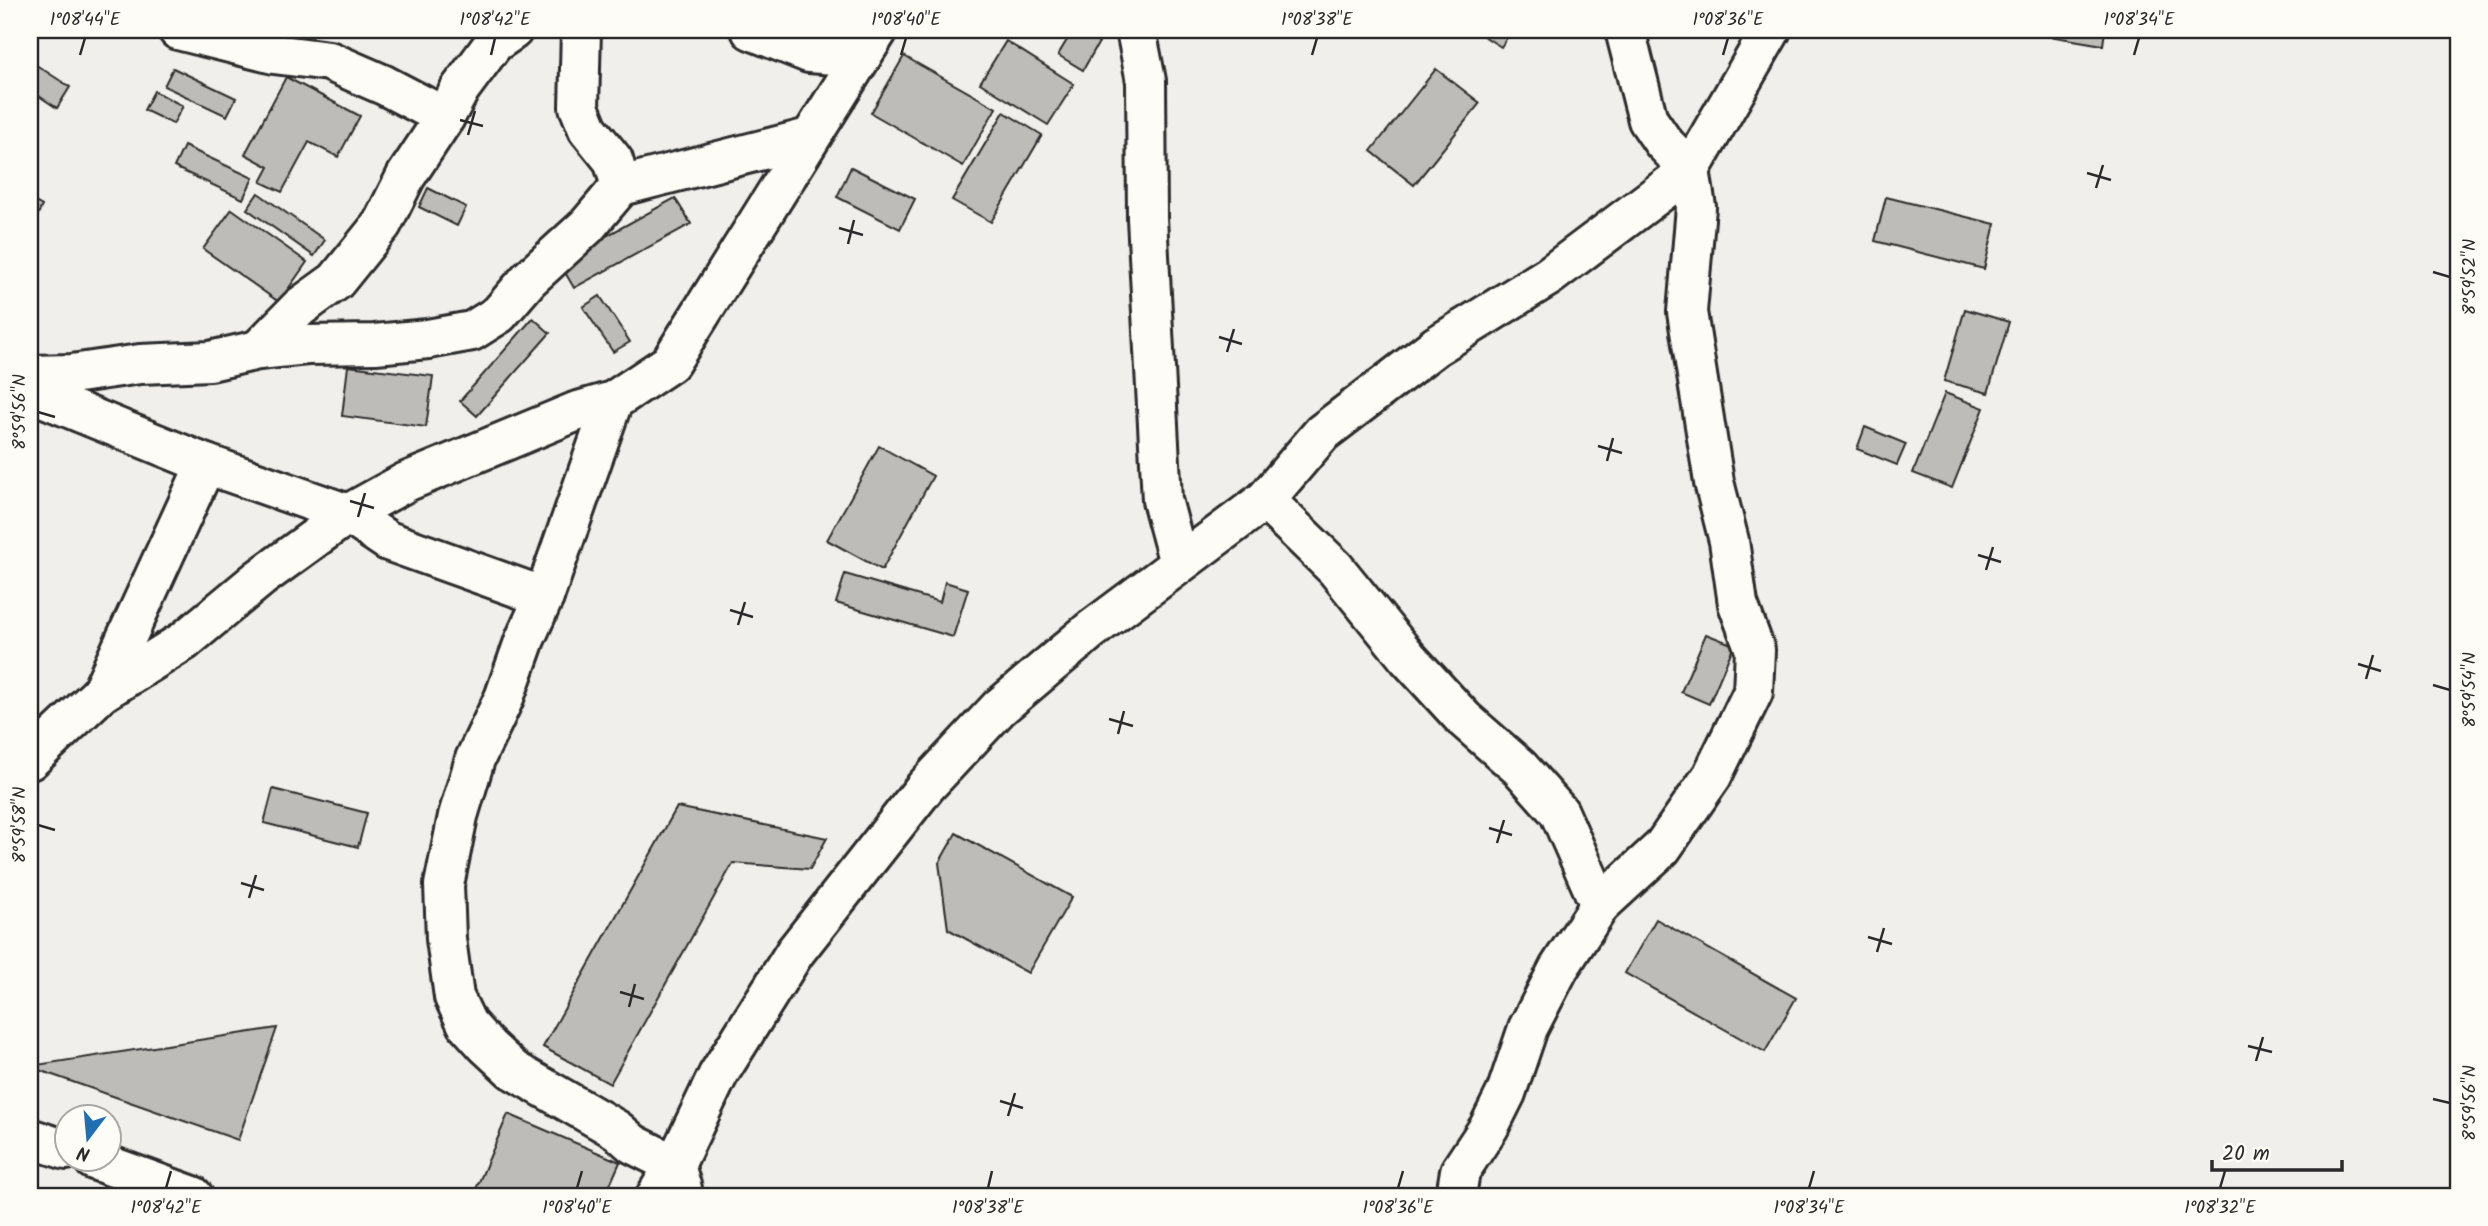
<svg xmlns="http://www.w3.org/2000/svg" width="2488" height="1226" font-family="Kalam,sans-serif">
<style>
.building{fill:#bdbcb8;stroke:#2b2b2b;stroke-width:2}
.lines{fill:none;stroke-linecap:round;stroke-linejoin:round}
.street-casing{stroke:#2b2b2b;stroke-width:44}
.street{stroke:#fdfcf7;stroke-width:38}
.ticks{fill:none;stroke:#2b2b2b;stroke-width:2.5}
.neatline{fill:none;stroke:#2b2b2b;stroke-width:2.5}
.ticks-label{font-size:18px;text-anchor:middle;fill:#2b2b2b}
</style>
<rect width="100%" height="100%" fill="#f0efeb"/>
<filter id="ink" filterUnits="userSpaceOnUse"><feTurbulence type="fractalNoise" baseFrequency=".0143" numOctaves="2"/><feDisplacementMap in="SourceGraphic" scale="14" xChannelSelector="R" yChannelSelector="G"/><feConvolveMatrix kernelMatrix="1 2 1 2 8 2 1 2 1" color-interpolation-filters="sRGB"/></filter>
<g filter="url(#ink)">
<!-- building -->
<g class="building">
<path d="M 1073,30 L 1106,30 L 1083,70 L 1058,55 Z"/>
<path d="M 1474,30 L 1512,30 L 1501,47 Z"/>
<path d="M 2044,30 L 2105,30 L 2103,45 L 2043,35 Z"/>
<path d="M 1006,41 L 1074,84 L 1048,125 L 980,83 Z"/>
<path d="M 904,56 L 996,108 L 963,166 L 871,113 Z"/>
<path d="M 30,61 L 70,87 L 57,108 L 30,90 Z"/>
<path d="M 173,68 L 236,98 L 227,116 L 164,86 Z"/>
<path d="M 1436,69 L 1480,103 L 1414,185 L 1371,151 Z"/>
<path d="M 286,77 L 360,116 L 338,157 L 309,142 L 282,192 L 261,182 L 269,167 L 245,154 Z"/>
<path d="M 154,91 L 183,106 L 173,124 L 144,110 Z"/>
<path d="M 1004,112 L 1042,135 L 991,222 L 952,200 Z"/>
<path d="M 184,146 L 253,178 L 243,199 L 174,167 Z"/>
<path d="M 851,167 L 915,199 L 900,229 L 837,197 Z"/>
<path d="M 428,188 L 466,207 L 457,226 L 419,207 Z"/>
<path d="M 258,193 L 325,240 L 314,256 L 247,209 Z"/>
<path d="M 1886,197 L 1995,224 L 1984,269 L 1875,241 Z"/>
<path d="M 675,198 L 691,224 L 574,288 L 559,262 Z"/>
<path d="M 30,199 L 42,206 L 30,231 Z"/>
<path d="M 232,209 L 307,262 L 279,302 L 203,249 Z"/>
<path d="M 600,296 L 630,342 L 613,352 L 583,307 Z"/>
<path d="M 1965,309 L 2009,322 L 1988,393 L 1944,381 Z"/>
<path d="M 533,318 L 550,333 L 477,416 L 460,401 Z"/>
<path d="M 348,366 L 433,376 L 426,427 L 342,416 Z"/>
<path d="M 1945,393 L 1984,408 L 1952,488 L 1913,473 Z"/>
<path d="M 1865,427 L 1906,444 L 1897,465 L 1857,449 Z"/>
<path d="M 879,446 L 933,476 L 882,570 L 827,540 Z"/>
<path d="M 845,574 L 940,602 L 945,582 L 968,589 L 953,637 L 836,603 Z"/>
<path d="M 1706,634 L 1734,645 L 1709,704 L 1681,692 Z"/>
<path d="M 273,789 L 367,813 L 358,847 L 264,823 Z"/>
<path d="M 677,807 L 827,838 L 810,869 L 733,863 L 610,1084 L 543,1047 Z"/>
<path d="M 956,833 L 1072,897 L 1028,973 L 948,929 L 939,863 Z"/>
<path d="M 1656,919 L 1796,998 L 1765,1052 L 1625,973 Z"/>
<path d="M 277,1028 L 238,1140 L 30,1067 L 30,1066 Z"/>
<path d="M 508,1114 L 620,1162 L 605,1196 L 473,1196 Z"/>
</g>
<g class="lines">
<defs>
<g id="street">
<path d="M 178,30 L 274,54 L 329,61 L 384,85 L 445,117"/>
<path d="M 581,30 L 579,107 L 588,129 L 613,160 L 621,186"/>
<path d="M 751,30 L 809,53 L 861,57 L 866,35"/>
<path d="M 1136,30 L 1146,81 L 1147,218 L 1162,500 L 1179,563"/>
<path d="M 258,350 L 300,307 L 336,281 L 382,224 L 406,176 L 445,117 L 460,89 L 494,43 L 513,30"/>
<path d="M 30,375 L 72,374 L 140,364 L 210,361 L 258,350 L 307,345 L 375,344 L 428,339 L 472,331 L 499,314 L 529,279 L 587,226 L 621,186 L 809,138"/>
<path d="M 30,392 L 206,464 L 348,514 L 388,541 L 544,597"/>
<path d="M 613,401 L 544,597 L 525,639 L 504,698 L 475,759 L 458,816 L 444,885 L 446,939 L 454,997 L 467,1024 L 486,1045 L 513,1070 L 617,1130 L 633,1144 L 675,1165 L 682,1189"/>
<path d="M 1265,500 L 1335,568 L 1408,658 L 1464,719 L 1520,768 L 1559,812 L 1600,905"/>
<path d="M 101,693 L 206,464"/>
<path d="M 30,760 L 101,693 L 184,641 L 260,578 L 348,514 L 406,482 L 575,412 L 613,401 L 670,363 L 878,30"/>
<path d="M 30,1138 L 66,1150"/>
<path d="M 94,1160 L 193,1196"/>
<path d="M 656,1196 L 675,1165 L 718,1075 L 795,952 L 926,786 L 999,708 L 1091,630 L 1265,500 L 1322,433 L 1436,346 L 1549,276 L 1690,170 L 1771,30"/>
<path d="M 1456,1196 L 1460,1171 L 1489,1127 L 1506,1093 L 1528,1028 L 1559,968 L 1600,905 L 1662,848 L 1712,776 L 1753,692 L 1755,650 L 1738,604 L 1729,541 L 1714,482 L 1687,312 L 1696,207 L 1690,170 L 1663,142 L 1648,120 L 1625,30"/>
</g>
</defs>
<!-- street casing -->
<use href="#street" class="street-casing"/>
<!-- street -->
<use href="#street" class="street"/>
</g>
</g>
<!-- ticks -->
<path class="ticks" d="M 80,55 L 85,38M 491,55 L 495,38M 901,55 L 906,38M 1312,55 L 1317,38M 1723,55 L 1728,38M 2134,55 L 2139,38M 460,120 L 483,126M 468,135 L 475,111M 2087,173 L 2111,180M 2096,188 L 2103,165M 839,228 L 863,235M 848,244 L 854,220M 2433,272 L 2450,277M 1219,337 L 1242,344M 1227,352 L 1234,329M 38,412 L 55,417M 1598,446 L 1622,453M 1607,461 L 1613,438M 350,501 L 374,508M 358,517 L 365,493M 1978,555 L 2001,562M 1986,570 L 1993,547M 730,610 L 753,617M 738,625 L 745,602M 2358,664 L 2381,671M 2366,679 L 2373,655M 2433,685 L 2450,690M 1109,719 L 1133,726M 1118,734 L 1124,711M 38,825 L 55,830M 1489,828 L 1512,835M 1497,843 L 1504,820M 241,883 L 264,890M 249,898 L 256,875M 1868,937 L 1892,944M 1877,952 L 1884,928M 620,992 L 644,999M 629,1007 L 635,984M 2248,1046 L 2272,1052M 2256,1061 L 2263,1037M 2433,1099 L 2450,1103M 1000,1101 L 1023,1108M 1008,1116 L 1015,1093M 166,1188 L 171,1171M 577,1188 L 582,1171M 988,1188 L 992,1171M 1398,1188 L 1403,1171M 1809,1188 L 1814,1171M 2220,1188 L 2225,1171"/>
<!-- margin -->
<rect width="2488" height="1226" fill="none" stroke="#fdfcf7" stroke-width="77"/>
<!-- north arrow -->
<g transform="translate(88 1138) rotate(196)"><circle r="33" fill="#fdfcf7" stroke="#a9a8a5" stroke-width="2"/>
<path d="M0-5L12 26L0 18L-12 26Z" fill="#1f6fb2"/>
<text y="-10" font-size="19" font-weight="bold" text-anchor="middle" fill="#2b2b2b">N</text>
</g>
<!-- scale -->
<path d="M2212 1160v10h130v-10" fill="none" stroke="#2b2b2b" stroke-width="3.5"/>
<text x="2222" y="1160" font-size="21" fill="#2b2b2b" stroke="#fdfcf7" stroke-width="5" paint-order="stroke">20 m</text>
<rect x="38" y="38" width="2412" height="1150" class="neatline"/>
<g class="ticks-label">
<text x="85" y="25">1°08'44"E</text>
<text x="495" y="25">1°08'42"E</text>
<text x="906" y="25">1°08'40"E</text>
<text x="1317" y="25">1°08'38"E</text>
<text x="1728" y="25">1°08'36"E</text>
<text x="2139" y="25">1°08'34"E</text>
<text transform="translate(2469 277) rotate(-90)" y="6">8°59'52"N</text>
<text transform="translate(19 412) rotate(-90)" y="6">8°59'56"N</text>
<text transform="translate(2469 690) rotate(-90)" y="6">8°59'54"N</text>
<text transform="translate(19 825) rotate(-90)" y="6">8°59'58"N</text>
<text transform="translate(2469 1103) rotate(-90)" y="6">8°59'56"N</text>
<text x="166" y="1213">1°08'42"E</text>
<text x="577" y="1213">1°08'40"E</text>
<text x="988" y="1213">1°08'38"E</text>
<text x="1398" y="1213">1°08'36"E</text>
<text x="1809" y="1213">1°08'34"E</text>
<text x="2220" y="1213">1°08'32"E</text>
</g>
</svg>
